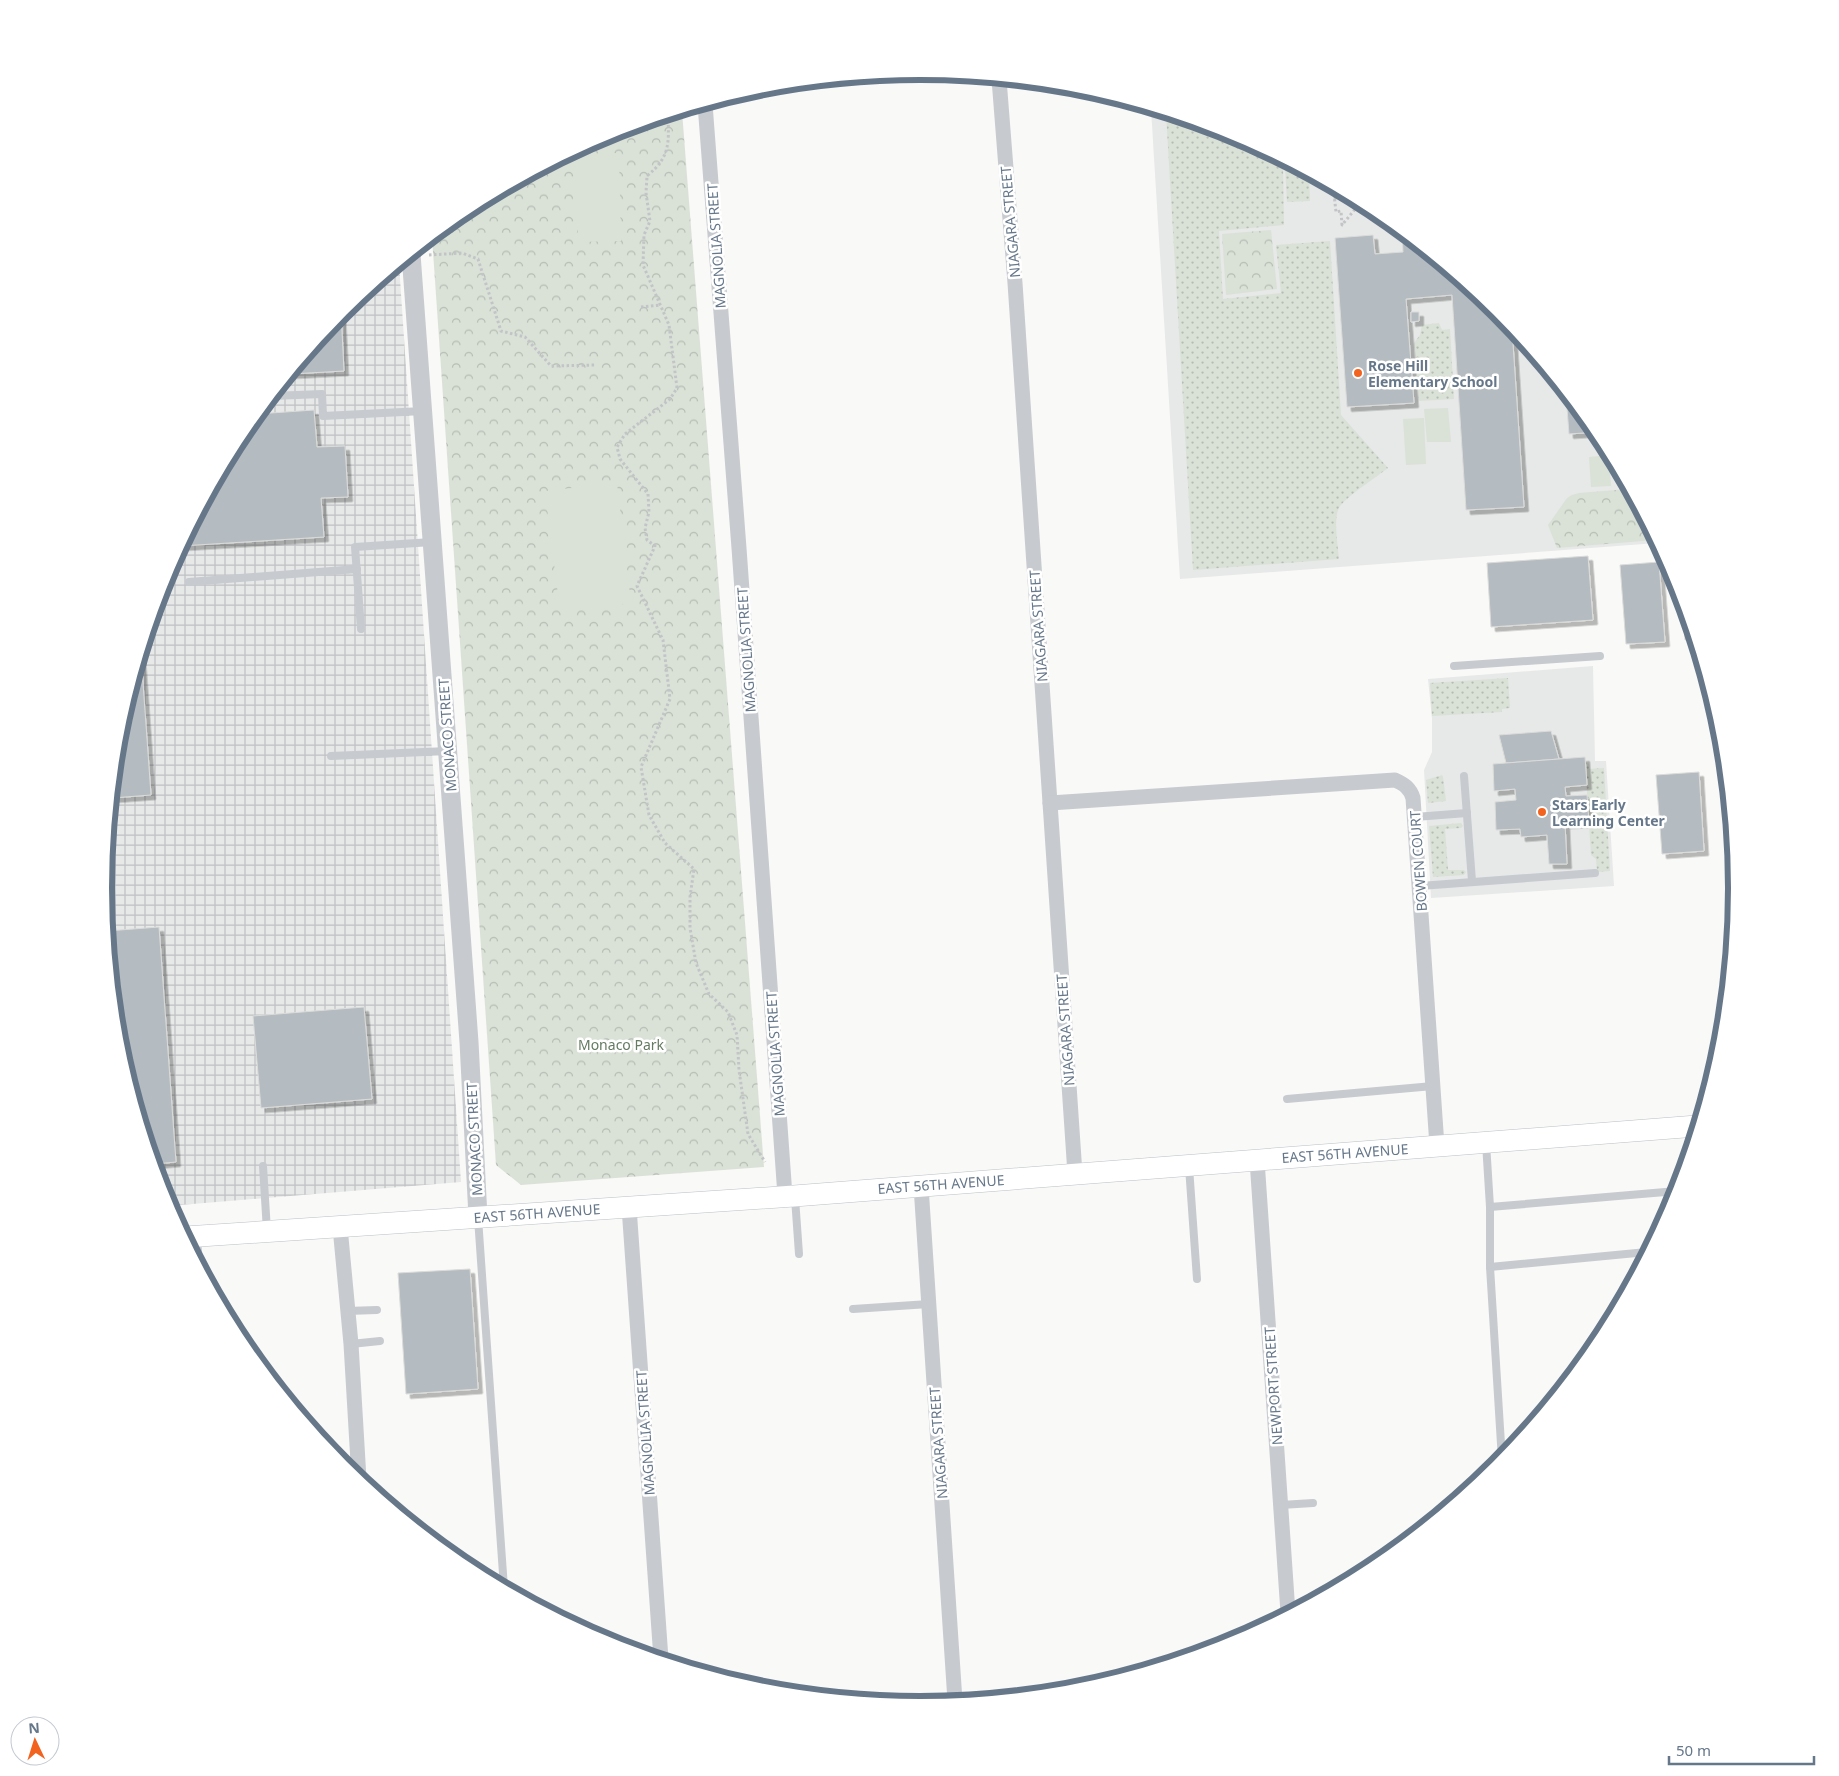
<svg xmlns="http://www.w3.org/2000/svg" width="1839" height="1776" font-family="'Noto Sans',sans-serif">
<style>
.built{fill:#e7e8e8}
.industrial{fill:url(#industrial-grid)}
.grass{fill:url(#grass-dots)}
.park{fill:url(#park-crowns)}
.garden{fill:#dae2d7}
.building{fill:#b4bbc1;stroke:#dbdbd9;filter:url(#shadow)}
.lines{fill:none;stroke-linecap:round;stroke-linejoin:round}
.secondary-casing{stroke:#bbc0c5;stroke-width:22}
.path{stroke:#c2c4c7;stroke-width:3;stroke-dasharray:2.5 2.5;stroke-linecap:butt}
.service{stroke:#c7cacf;stroke-width:8}
.minor{stroke:#c7cacf;stroke-width:15}
.tertiary{stroke:#c7cacf;stroke-width:19}
.secondary{stroke:#fff;stroke-width:21}
.poi-dot{fill:#f1631f;stroke:#fff;stroke-width:2}
.labels{text-anchor:middle;dominant-baseline:central;stroke-width:5;stroke-linejoin:round;paint-order:stroke}
.street-label{font-size:14px;fill:#66778a;stroke:#fff}
.poi-label{font-size:14px;font-weight:bold;fill:#66778a;stroke:#fff;text-anchor:start}
.park-label{font-size:14px;fill:#647b61;stroke:#fff}
.rim{fill:none;stroke:#66778a;stroke-width:6}
</style>
<defs>
<pattern id="industrial-grid" width="8" height="8" patternUnits="userSpaceOnUse" patternTransform="scale(1.25)"><rect width="8" height="8" fill="#e7e8e8"/><path d="M0 4h8M4 0v8" fill="none" stroke="#bfc1c2"/></pattern>
<pattern id="grass-dots" width="8" height="8" patternUnits="userSpaceOnUse" patternTransform="scale(1.25)"><rect width="8" height="8" fill="#dae2d7"/><path d="M2 2h.1M6 6h.1" fill="none" stroke="#b5bcb4" stroke-width="1.8" stroke-linecap="round"/></pattern>
<pattern id="park-crowns" width="20" height="18" patternUnits="userSpaceOnUse" patternTransform="scale(1.25)"><rect width="20" height="18" fill="#dae2d7"/><path d="M2 6a3 3 0 1 1 6 0M12 15a3 3 0 1 1 6 0" fill="none" stroke="#b5bcb4"/></pattern>
<filter id="shadow"><feDropShadow dx="4.5" dy="4.5" stdDeviation="0" flood-color="#0004"/></filter>
</defs>
<rect width="100%" height="100%" fill="#f9f9f7"/>
<!-- built -->
<g class="built">
<path d="M 1151,109 L 1232,134 L 1373,209 L 1497,311 L 1599,434 L 1657,543 L 1180,579 Z"/>
<path d="M 1593,666 L 1595,761 L 1606,761 L 1614,886 L 1431,898 L 1424,770 L 1432,752 L 1432,719 L 1428,679 Z"/>
</g>
<!-- industrial -->
<path class="industrial" d="M 399,264 L 461,1182 L 168,1206 L 118,1047 L 103,888 L 119,728 L 165,575 L 241,434 L 342,310 Z"/>
<!-- grass -->
<g class="grass">
<path d="M 1166,113 L 1232,134 L 1287,163 L 1283,163 L 1284,225 L 1219,231 L 1223,299 L 1281,293 L 1276,245 L 1330,241 L 1341,415 L 1388,468 C 1377,477 1345,497 1339,508 C 1333,519 1338,546 1339,559 L 1193,570 Z"/>
<path d="M 1285,167 L 1295,167 L 1309,175 L 1310,201 L 1287,202 Z"/>
<path d="M 1439,323 L 1442,330 L 1450,329 L 1454,399 L 1419,401 L 1414,343 L 1420,335 L 1422,325 Z"/>
<path d="M 1508,678 L 1510,708 L 1502,709 L 1502,712 L 1432,716 L 1430,683 Z"/>
<path d="M 1585,762 L 1589,764 L 1589,769 L 1604,768 L 1610,871 L 1597,872 L 1596,859 L 1591,855 Z"/>
<path d="M 1442,775 L 1443,777 L 1446,801 L 1428,803 L 1426,780 Z"/>
<path d="M 1461,823 L 1463,826 L 1461,828 L 1445,829 L 1448,870 L 1464,870 L 1466,872 L 1464,875 L 1433,877 L 1429,826 Z"/>
</g>
<!-- park -->
<g class="park">
<path d="M 682,111 L 764,1167 L 521,1185 L 496,1165 L 432,237 L 466,209 L 607,133 Z"/>
<path d="M 1271,230 L 1277,289 L 1226,295 L 1222,234 Z"/>
<path d="M 1628,489 L 1655,540 L 1557,548 L 1548,525 L 1567,498 L 1572,495 L 1579,493 Z"/>
</g>
<!-- garden -->
<g class="garden">
<path d="M 619,153 L 621,241 L 578,242 L 575,154 Z"/>
<path d="M 1448,408 L 1451,442 L 1427,442 L 1424,409 Z"/>
<path d="M 1424,418 L 1426,464 L 1406,465 L 1403,419 Z"/>
<path d="M 1609,455 L 1611,486 L 1591,487 L 1589,457 Z"/>
<path d="M 617,483 L 631,603 L 560,611 L 545,491 Z"/>
</g>
<!-- building -->
<g class="building">
<path d="M 1329,185 L 1344,193 L 1330,194 Z"/>
<path d="M 1402,232 L 1497,311 L 1512,329 L 1524,507 L 1466,510 L 1452,295 L 1406,299 L 1414,403 L 1347,407 L 1335,238 L 1373,235 L 1375,254 L 1403,252 Z"/>
<path d="M 341,312 L 344,371 L 290,374 Z"/>
<path d="M 1411,312 L 1419,312 L 1419,321 L 1411,322 Z"/>
<path d="M 1566,395 L 1597,432 L 1569,434 Z"/>
<path d="M 314,410 L 317,447 L 345,446 L 348,497 L 321,498 L 324,537 L 181,546 L 241,434 L 257,414 Z"/>
<path d="M 1588,556 L 1593,620 L 1491,627 L 1487,563 Z"/>
<path d="M 1659,562 L 1665,642 L 1626,644 L 1620,565 Z"/>
<path d="M 1683,605 L 1693,639 L 1685,640 Z"/>
<path d="M 141,655 L 151,795 L 112,798 L 119,728 Z"/>
<path d="M 1551,731 L 1559,759 L 1506,763 L 1499,735 Z"/>
<path d="M 1585,757 L 1587,785 L 1565,787 L 1566,796 L 1587,795 L 1589,823 L 1565,824 L 1567,864 L 1549,864 L 1547,835 L 1521,837 L 1520,829 L 1496,830 L 1495,802 L 1516,800 L 1515,789 L 1494,791 L 1493,764 Z"/>
<path d="M 1699,772 L 1704,851 L 1662,854 L 1656,775 Z"/>
<path d="M 159,927 L 176,1162 L 154,1164 L 118,1047 L 107,931 Z"/>
<path d="M 364,1007 L 372,1099 L 261,1108 L 253,1016 Z"/>
<path d="M 470,1269 L 478,1389 L 406,1394 L 398,1273 Z"/>
</g>
<g class="lines">
<defs>
<path id="secondary" d="M 185,1237 L 794,1196 L 1697,1126"/>
</defs>
<!-- secondary casing -->
<use href="#secondary" class="secondary-casing"/>
<!-- path -->
<g class="path">
<path d="M 668,115 C 669,144 670,157 647,176 L 646,193 L 650,221 L 644,235 L 643,265 L 669,325 L 677,388 L 670,399 L 625,434 L 617,447 L 620,459 L 648,494 L 649,512 L 645,528 L 647,540 L 655,546 L 637,586 L 663,640 L 670,699 L 641,767 L 649,815 L 665,843 L 694,869 L 690,897 L 690,928 L 696,963 L 709,994 L 728,1012 L 737,1035 L 739,1070 L 748,1134 L 765,1162"/>
<path d="M 1334,194 L 1336,212 L 1341,211 L 1342,225 L 1361,202"/>
<path d="M 429,255 L 462,253 L 478,259 L 501,331 L 525,337 L 551,366 L 596,365"/>
<path d="M 641,307 L 660,305"/>
</g>
<!-- service -->
<g class="service">
<path d="M 272,396 L 322,394 L 323,416 L 423,411"/>
<path d="M 189,582 L 357,569"/>
<path d="M 361,629 L 355,547 L 432,542"/>
<path d="M 1454,666 L 1600,656"/>
<path d="M 331,756 L 448,751"/>
<path d="M 1464,776 L 1472,881"/>
<path d="M 1415,817 L 1467,813"/>
<path d="M 1420,886 L 1595,873"/>
<path d="M 1287,1099 L 1433,1086"/>
<path d="M 1486,1143 L 1490,1207 L 1490,1267 L 1502,1460"/>
<path d="M 263,1166 L 267,1231"/>
<path d="M 1189,1167 L 1197,1279"/>
<path d="M 795,1198 L 799,1254"/>
<path d="M 1490,1207 L 1677,1191"/>
<path d="M 478,1218 L 504,1588"/>
<path d="M 197,1238 L 199,1264"/>
<path d="M 1490,1267 L 1647,1252"/>
<path d="M 853,1309 L 929,1304"/>
<path d="M 347,1311 L 377,1310"/>
<path d="M 351,1344 L 380,1341"/>
<path d="M 1281,1505 L 1313,1503"/>
</g>
<!-- minor -->
<g class="minor">
<path d="M 999,79 L 1015,283 L 1075,1174"/>
<path d="M 705,104 L 739,548 L 785,1196"/>
<path d="M 1050,803 L 1395,780 C 1404,784 1410,788 1413,798 L 1437,1146"/>
<path d="M 1257,1160 L 1288,1613"/>
<path d="M 921,1186 L 955,1701"/>
<path d="M 629,1207 L 661,1659"/>
<path d="M 340,1227 L 351,1344 L 359,1479"/>
</g>
<!-- tertiary -->
<path class="tertiary" d="M 411,254 L 469,1042 L 478,1217"/>
<!-- secondary -->
<use href="#secondary" class="secondary"/>
</g>
<!-- markers -->
<g class="poi-dot">
<circle cx="1358" cy="373" r="5"/>
<circle cx="1542" cy="812" r="5"/>
</g>
<g class="labels">
<!-- street labels -->
<g class="street-label">
<text transform="translate(1010 222) rotate(-95)">NIAGARA STREET</text>
<text transform="translate(716 246) rotate(-94)">MAGNOLIA STREET</text>
<text transform="translate(1038 626) rotate(-94)">NIAGARA STREET</text>
<text transform="translate(746 650) rotate(-94)">MAGNOLIA STREET</text>
<text transform="translate(447 735) rotate(-94)">MONACO STREET</text>
<text transform="translate(1418 861) rotate(-94)">BOWEN COURT</text>
<text transform="translate(1065 1030) rotate(-94)">NIAGARA STREET</text>
<text transform="translate(775 1054) rotate(-94)">MAGNOLIA STREET</text>
<text transform="translate(474 1139) rotate(-93)">MONACO STREET</text>
<text transform="translate(1345 1153) rotate(-4)">EAST 56TH AVENUE</text>
<text transform="translate(941 1184) rotate(-4)">EAST 56TH AVENUE</text>
<text transform="translate(537 1213) rotate(-4)">EAST 56TH AVENUE</text>
<text transform="translate(1273 1386) rotate(-94)">NEWPORT STREET</text>
<text transform="translate(645 1433) rotate(-94)">MAGNOLIA STREET</text>
<text transform="translate(938 1443) rotate(-94)">NIAGARA STREET</text>
</g>
<!-- poi labels -->
<g class="poi-label">
<text x="1368" y="365">Rose Hill<tspan x="1368" dy="16">Elementary School</tspan></text>
<text x="1552" y="804">Stars Early<tspan x="1552" dy="16">Learning Center</tspan></text>
</g>
<!-- park labels -->
<g class="park-label">
<text x="621" y="1044">Monaco Park</text>
</g>
</g>
<!-- crop -->
<path d="M0 0H1839V1776H0ZM112 888a808 808 0 1 1 1616 0a808 808 0 1 1-1616 0Z" fill="#fff" fill-rule="evenodd"/>
<path class="rim" d="M112 888a808 808 0 1 1 1616 0a808 808 0 1 1-1616 0Z"/>
<!-- north arrow -->
<g transform="translate(35 1741) rotate(356)"><circle r="24" fill="#ffffff" stroke="#c2c9d0"/>
<path d="M0-4L9 19L0 12L-9 19Z" fill="#f1631f"/>
<text y="-8" font-size="14" font-weight="bold" text-anchor="middle" fill="#66778a">N</text>
</g>
<!-- scale -->
<path d="M1669 1756v8h145v-8" fill="none" stroke="#66778a" stroke-width="2.5"/>
<text x="1676" y="1756" font-size="15" fill="#66778a" stroke="#ffffff" stroke-width="4" paint-order="stroke">50 m</text>
</svg>
